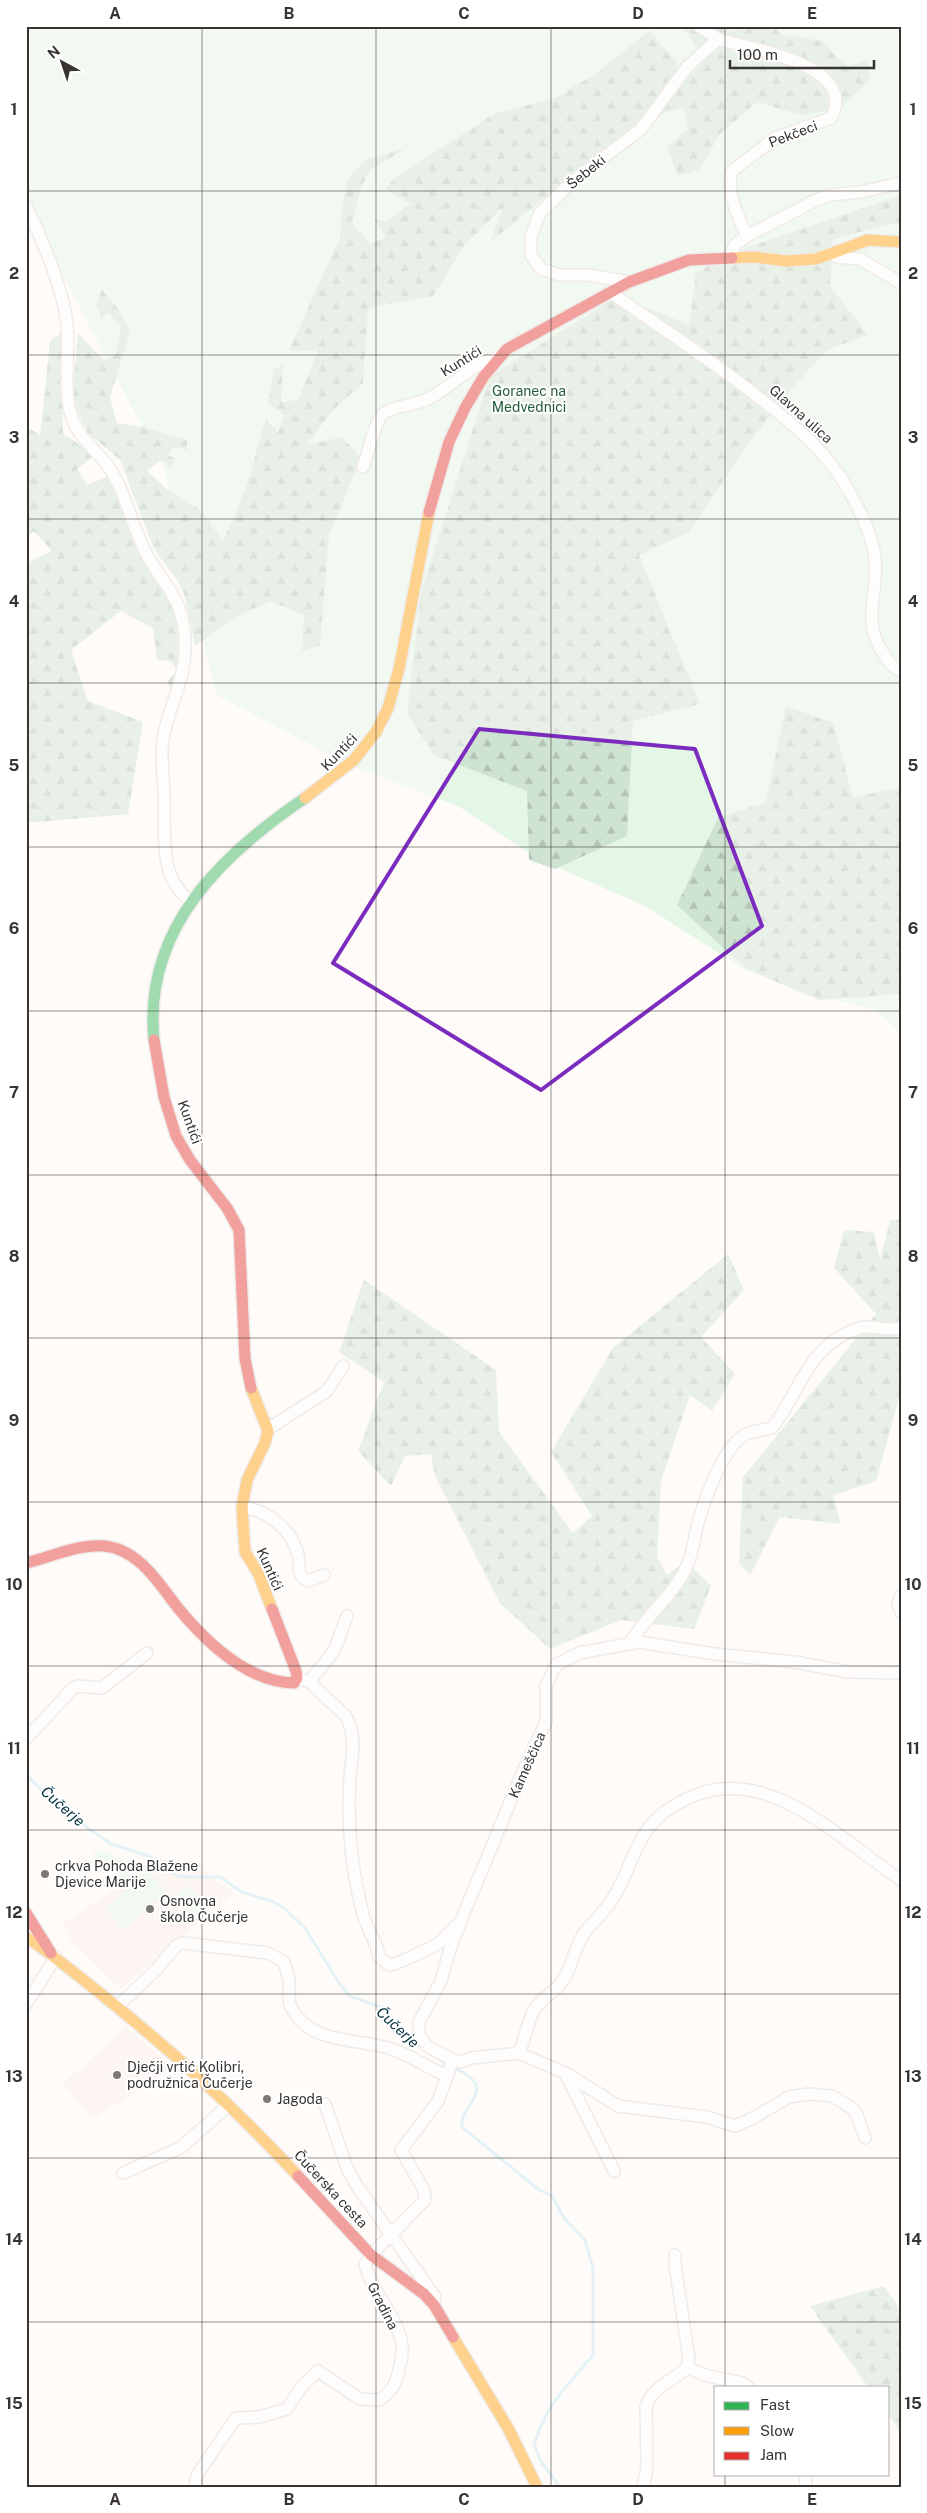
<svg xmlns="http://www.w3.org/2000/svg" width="927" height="2513" font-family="'Public Sans',sans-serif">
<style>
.built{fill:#faeee8}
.green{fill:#e4f6e6}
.forest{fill:url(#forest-firs)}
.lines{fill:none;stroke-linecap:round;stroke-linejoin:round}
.stream{stroke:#c5e7f4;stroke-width:3}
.street-casing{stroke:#dcd8d6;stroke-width:14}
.fast-casing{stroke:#dcd8d6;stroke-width:14}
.slow-casing{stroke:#dcd8d6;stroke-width:14}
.jam-casing{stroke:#dcd8d6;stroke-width:14}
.street{stroke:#fffefe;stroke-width:11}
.fast{stroke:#30b455;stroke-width:11}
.slow{stroke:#ff9f0a;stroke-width:11}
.jam{stroke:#e5322d;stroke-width:11}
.marked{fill:none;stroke:#7b2cbf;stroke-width:4;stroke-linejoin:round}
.grid{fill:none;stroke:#373331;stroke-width:1;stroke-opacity:0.55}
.poi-dot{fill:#7d7977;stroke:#fff;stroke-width:2}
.labels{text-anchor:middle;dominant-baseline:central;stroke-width:4;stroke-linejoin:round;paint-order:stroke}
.street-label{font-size:14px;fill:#373331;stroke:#fff}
.park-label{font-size:14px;fill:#235d36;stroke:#fff}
.poi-label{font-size:14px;fill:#373331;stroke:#fff;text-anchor:start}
.water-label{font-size:15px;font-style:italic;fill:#022f3e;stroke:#fff}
.neatline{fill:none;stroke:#373331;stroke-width:2}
.grid-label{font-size:16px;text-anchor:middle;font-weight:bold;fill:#373331}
</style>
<defs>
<pattern id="forest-firs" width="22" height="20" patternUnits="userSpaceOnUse" patternTransform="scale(1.25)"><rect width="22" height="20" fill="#cfe3d2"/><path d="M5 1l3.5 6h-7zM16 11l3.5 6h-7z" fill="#b2c3b5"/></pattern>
</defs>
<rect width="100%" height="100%" fill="#fefbf9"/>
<!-- built -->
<g class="built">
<path d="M 161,1858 L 204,1871 L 234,1893 L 121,1989 L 73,1943 L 62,1924 Z"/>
<path d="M 126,2027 L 174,2067 L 92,2120 L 63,2084 Z"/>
</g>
<!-- green -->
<g class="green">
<path d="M 26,26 L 901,26 L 901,1034 L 875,1010 L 805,992 L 742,968 L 645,906 L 538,859 L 458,806 L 354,767 L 216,695 L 164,468 L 26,206 Z"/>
<path d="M 97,1849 L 147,1869 L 129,1881 L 101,1868 L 93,1857 Z"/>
<path d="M 149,1872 L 166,1893 L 123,1929 L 106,1908 Z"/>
<path d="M 188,1886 L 209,1910 L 195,1922 L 174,1897 Z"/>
</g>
<!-- forest -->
<g class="forest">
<path d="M 683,26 L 722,26 L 733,32 L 743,26 L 774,26 L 780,34 L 822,41 L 847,67 L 867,60 L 871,80 L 836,110 L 801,115 L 757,102 L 720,134 L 700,169 L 678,176 L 667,147 L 688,129 L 684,107 L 641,121 L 491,241 L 502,208 L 465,245 L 433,296 L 368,308 L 363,383 L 333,410 L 307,445 L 342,437 L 361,458 L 329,535 L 320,646 L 302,651 L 304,615 L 270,601 L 240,615 L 195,646 L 185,597 L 179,583 L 153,547 L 120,460 L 88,433 L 72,400 L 78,333 L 104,360 L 116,355 L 121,326 L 108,313 L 101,317 L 96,304 L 102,290 L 119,310 L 130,332 L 110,397 L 117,423 L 143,427 L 187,440 L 187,450 L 174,447 L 168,455 L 175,459 L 171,468 L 161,460 L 147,471 L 168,490 L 202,511 L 223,542 L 245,490 L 266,419 L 278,432 L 284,415 L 268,403 L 274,369 L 283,365 L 281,402 L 298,400 L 318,351 L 289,350 L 340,238 L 342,206 L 348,179 L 365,160 L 408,147 L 371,169 L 361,187 L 352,223 L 370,244 L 386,237 L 374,219 L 385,222 L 411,204 L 385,189 L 395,178 L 494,114 L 557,97 L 598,72 L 649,31 L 677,62 L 672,93 L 706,59 L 696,48 Z"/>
<path d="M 901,195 L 901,226 L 890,224 L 833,239 L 830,286 L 868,335 L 827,350 L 785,396 L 752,439 L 688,533 L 639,555 L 700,704 L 633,721 L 627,836 L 555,869 L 529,860 L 527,791 L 434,755 L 407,714 L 421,592 L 490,376 L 618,296 L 689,325 L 696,272 L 745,248 Z"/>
<path d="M 61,333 L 63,434 L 95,455 L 77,469 L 87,485 L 114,474 L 142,552 L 176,600 L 183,640 L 174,696 L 167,682 L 177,670 L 171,661 L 157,660 L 153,628 L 121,611 L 71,650 L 88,701 L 143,722 L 128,814 L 26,823 L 26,563 L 52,551 L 34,531 L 26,537 L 26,426 L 40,435 L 50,341 Z"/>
<path d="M 786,706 L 833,723 L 853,797 L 901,788 L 901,994 L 819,1000 L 746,969 L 677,905 L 718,818 L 766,802 Z"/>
<path d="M 901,1219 L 901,1391 L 876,1481 L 833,1495 L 841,1524 L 780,1517 L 750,1575 L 739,1563 L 743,1477 L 876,1314 L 834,1268 L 844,1230 L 874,1232 L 880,1260 L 890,1221 Z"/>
<path d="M 728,1254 L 744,1290 L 701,1337 L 735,1374 L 712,1411 L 690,1395 L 661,1481 L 657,1557 L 667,1575 L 686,1561 L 711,1586 L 694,1629 L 621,1620 L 550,1649 L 500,1603 L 435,1476 L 431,1454 L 405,1456 L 391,1486 L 358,1451 L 384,1382 L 339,1352 L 364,1280 L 496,1370 L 499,1432 L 573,1533 L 592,1516 L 551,1452 L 613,1348 Z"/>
<path d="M 884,2286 L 901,2310 L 901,2433 L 888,2415 L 888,2387 L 868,2387 L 810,2306 Z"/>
</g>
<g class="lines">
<!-- stream -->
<g class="stream">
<path d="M 26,1774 L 36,1785 L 72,1817 L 111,1844 L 149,1856 L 179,1877 L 220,1877 L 242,1892 L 274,1902 L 284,1908 L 305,1928 L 341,1986 L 350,1996 L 381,2007 L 399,2024 L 407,2038 L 448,2065"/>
<path d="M 454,2068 C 504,2090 454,2107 463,2128 L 538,2189 L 552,2196 L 564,2218 L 585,2240 L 593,2268 L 593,2355 C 566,2388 547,2402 534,2445 L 542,2463 L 560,2487"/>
</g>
<defs>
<g id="street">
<path d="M 718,39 C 751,49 860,65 831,118 L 775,138 L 732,171 C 725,191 739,218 747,236"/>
<path d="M 26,206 C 42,238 63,289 67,324 C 70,354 61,398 75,425 C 83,443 100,453 110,469 C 126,493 131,523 144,549 C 162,586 183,594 185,640 C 187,680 169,703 163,739 C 160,758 164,777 164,796 C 166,833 157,875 190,901"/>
<path d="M 833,253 L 836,257 L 860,259 L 901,283"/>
<path d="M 729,258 L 735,245 L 747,236 L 816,200 L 830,195 L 860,192 L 901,183"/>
<path d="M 629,282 L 589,275 L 559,275 L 541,269 L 531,255 L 531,236 L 540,213 L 573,181 L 641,129 L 687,67 L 718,39 L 699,26"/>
<path d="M 610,292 C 660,327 710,359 758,397 C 793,424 828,452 849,491 C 860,511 873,536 875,558 C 879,593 861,620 883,653 C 888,661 891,667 901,671"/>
<path d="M 363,467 C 368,454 375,420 384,413 C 393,406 416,405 428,399 C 452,387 471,363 497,358"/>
<path d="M 268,1429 L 327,1391 L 343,1366"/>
<path d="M 242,1507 C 267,1510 292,1529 298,1555 C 301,1566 295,1575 308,1581 L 324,1575"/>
<path d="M 901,1596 L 898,1603 L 901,1612"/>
<path d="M 630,1643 C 645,1617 671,1598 685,1570 C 694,1553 694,1534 700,1516 C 707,1494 725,1444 746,1434 C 754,1431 764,1430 772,1428 C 801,1391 807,1345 859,1328 C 871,1324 886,1332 901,1328"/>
<path d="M 297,1678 L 309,1682 L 346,1716 C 357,1740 352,1753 350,1777 C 347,1824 351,1869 363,1914 C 367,1931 377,1940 379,1957 L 389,1965 C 398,1964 436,1946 443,1940 C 448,1935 451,1929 457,1925"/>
<path d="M 309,1682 L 334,1651 L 347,1616"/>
<path d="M 26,1739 L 73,1688 L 78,1686 L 102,1688 L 147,1653"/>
<path d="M 26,2004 L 56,1957"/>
<path d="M 117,2007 L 156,1970 L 177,1945 L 183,1943 L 268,1953 L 284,1962 C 286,1968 288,1974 289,1980 C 290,1989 287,1999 291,2007 C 309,2045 359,2038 392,2049 C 412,2056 428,2068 447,2076"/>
<path d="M 519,2053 C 525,2039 527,2024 534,2010 C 541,1998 556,1992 563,1980 C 572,1966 574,1950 583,1935 C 591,1923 604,1913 612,1900 C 627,1877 633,1848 650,1826 C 661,1812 677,1803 693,1796 C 769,1764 842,1841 901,1880"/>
<path d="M 453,2060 L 427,2046 L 419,2035 L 419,2022 L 441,1981 L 450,1949 L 460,1923 L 524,1769 L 546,1722 L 546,1686 L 556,1665 L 579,1653 L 639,1642 L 715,1654 L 795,1662 L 848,1672 L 901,1673"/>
<path d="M 569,2075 L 618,2106 L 707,2117 L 735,2126 L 753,2118 L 789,2097 L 809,2094 L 832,2096 L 852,2108 L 857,2115 L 865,2138"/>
<path d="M 325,2104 L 347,2168 L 357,2186 L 435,2297 L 434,2304"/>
<path d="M 123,2173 L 180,2148 L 228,2106"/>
<path d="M 687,2368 L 708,2376 L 743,2383 L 748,2387"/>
<path d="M 805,2474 L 806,2487"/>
<path d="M 195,2487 L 197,2475 L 236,2418 L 259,2417 L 287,2409 L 302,2386 L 318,2371 L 360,2399 L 379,2400 C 391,2393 397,2382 399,2369 C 401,2362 403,2353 402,2345 C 398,2316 372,2293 365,2264 L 371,2255 L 425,2200 L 424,2190 L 401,2150 L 438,2101 L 453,2060 L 461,2062 L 471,2058 L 519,2053 L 565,2073 L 614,2171"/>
<path d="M 643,2487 L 647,2468 L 646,2407 C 652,2387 672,2381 687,2368 L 689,2359 L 675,2264 L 675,2255"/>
</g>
<path id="fast" d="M 154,1040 C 143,929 221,855 305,798"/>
<g id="slow">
<path d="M 732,258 L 754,257 L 786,261 L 816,259 L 868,240 L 901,242"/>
<path d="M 305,798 L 354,760 L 376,732 L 388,708 L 399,669 L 429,512"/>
<path d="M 251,1388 L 268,1431 L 265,1443 L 247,1480 L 242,1507 L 245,1552 L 258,1573 L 272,1609"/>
<path d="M 26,1937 C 58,1958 87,1983 117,2007 C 181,2059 242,2115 298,2176"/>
<path d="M 453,2337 L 508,2428 L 537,2487"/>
</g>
<g id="jam">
<path d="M 429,512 L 449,442 L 465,408 L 484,376 L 507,349 L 629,282 L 689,260 L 732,258"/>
<path d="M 154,1040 L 164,1097 L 176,1136 L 190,1160 L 227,1208 L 239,1230 L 245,1359 L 251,1388"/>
<path d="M 26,1563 C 51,1557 78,1544 104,1546 C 139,1549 159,1584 178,1608 C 206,1642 247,1682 294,1683 L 297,1678 L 296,1671 L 272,1609"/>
<path d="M 26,1913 L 51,1953"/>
<path d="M 298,2176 L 371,2255 L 424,2294 L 434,2305 L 453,2337"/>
</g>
</defs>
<!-- street casing -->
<use href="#street" class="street-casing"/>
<!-- fast casing -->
<use href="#fast" class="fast-casing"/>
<!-- slow casing -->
<use href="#slow" class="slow-casing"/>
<!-- jam casing -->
<use href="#jam" class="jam-casing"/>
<!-- street -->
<use href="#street" class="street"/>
<!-- fast -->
<use href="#fast" class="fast"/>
<!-- slow -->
<use href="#slow" class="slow"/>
<!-- jam -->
<use href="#jam" class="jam"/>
</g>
<!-- marked area -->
<path d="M0 0H927V2513H0ZM 479,729 L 695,749 L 762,926 L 541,1090 L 333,963 Z" fill="#fefbf9" fill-opacity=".55" fill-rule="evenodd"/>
<path class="marked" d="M 479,729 L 695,749 L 762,926 L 541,1090 L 333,963 Z"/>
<!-- grid -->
<path class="grid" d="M 202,26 L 202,2487M 376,26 L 376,2487M 551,26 L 551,2487M 725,26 L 725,2387M 26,191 L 901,191M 26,355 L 901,355M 26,519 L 901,519M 26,683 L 901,683M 26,847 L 901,847M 26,1011 L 901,1011M 26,1175 L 901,1175M 26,1338 L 901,1338M 26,1502 L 901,1502M 26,1666 L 901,1666M 26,1830 L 901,1830M 26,1994 L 901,1994M 26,2158 L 901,2158M 26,2322 L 901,2322M 725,2474 L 725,2487"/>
<!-- markers -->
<g class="poi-dot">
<circle cx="45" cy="1874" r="5"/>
<circle cx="150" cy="1909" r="5"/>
<circle cx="117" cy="2075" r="5"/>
<circle cx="267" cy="2099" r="5"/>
</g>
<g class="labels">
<!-- street labels -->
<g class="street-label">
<text transform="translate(793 134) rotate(-21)">Pekčeci</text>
<text transform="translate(586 172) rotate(-39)">Šebeki</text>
<text transform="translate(461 361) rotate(-32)">Kuntići</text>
<text transform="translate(801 414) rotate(42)">Glavna ulica</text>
<text transform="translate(339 752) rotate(-46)">Kuntići</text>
<text transform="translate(190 1122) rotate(70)">Kuntići</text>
<text transform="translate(270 1569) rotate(66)">Kuntići</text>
<text transform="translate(527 1765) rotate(-66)">Kameščica</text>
<text transform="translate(331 2189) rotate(47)">Čučerska cesta</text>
<text transform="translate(383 2306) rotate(63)">Gradina</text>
</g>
<!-- park labels -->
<g class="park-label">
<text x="529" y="391">Goranec na<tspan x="529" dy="16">Medvednici</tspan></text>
</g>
<!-- poi labels -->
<g class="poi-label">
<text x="55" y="1866">crkva Pohoda Blažene<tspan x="55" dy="16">Djevice Marije</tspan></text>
<text x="160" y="1901">Osnovna<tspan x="160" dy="16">škola Čučerje</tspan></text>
<text x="127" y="2067">Dječji vrtić Kolibri,<tspan x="127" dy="16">podružnica Čučerje</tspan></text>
<text x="277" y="2099">Jagoda</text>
</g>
<!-- water labels -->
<g class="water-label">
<text transform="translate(63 1806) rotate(41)">Čučerje</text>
<text transform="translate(398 2027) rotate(43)">Čučerje</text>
</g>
</g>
<!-- border -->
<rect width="927" height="2513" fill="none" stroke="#ffffff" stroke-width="55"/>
<!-- legend -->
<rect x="714" y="2386" width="175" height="90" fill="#ffffff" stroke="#afadad"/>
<rect x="724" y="2402" width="25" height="8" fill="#30b455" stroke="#afadad"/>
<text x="760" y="2410" font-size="15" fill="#373331">Fast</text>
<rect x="724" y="2427" width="25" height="8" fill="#ff9f0a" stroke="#afadad"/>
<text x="760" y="2436" font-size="15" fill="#373331">Slow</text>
<rect x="724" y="2452" width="25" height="8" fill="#e5322d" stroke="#afadad"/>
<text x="760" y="2460" font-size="15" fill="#373331">Jam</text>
<!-- north arrow -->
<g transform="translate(62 62) rotate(320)" stroke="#ffffff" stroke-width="4" paint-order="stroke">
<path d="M0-4L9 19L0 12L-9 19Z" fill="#373331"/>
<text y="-8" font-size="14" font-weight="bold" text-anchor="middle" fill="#373331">N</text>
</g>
<!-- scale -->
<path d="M730 60v8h144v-8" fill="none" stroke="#373331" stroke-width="2.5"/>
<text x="737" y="60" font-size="15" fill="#373331" stroke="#ffffff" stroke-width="4" paint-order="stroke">100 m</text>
<rect x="28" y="28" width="872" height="2458" class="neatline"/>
<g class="grid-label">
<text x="115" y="19">A</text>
<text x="289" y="19">B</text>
<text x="464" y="19">C</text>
<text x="638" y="19">D</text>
<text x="812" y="19">E</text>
<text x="14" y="115">1</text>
<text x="913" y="115">1</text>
<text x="14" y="279">2</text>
<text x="913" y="279">2</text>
<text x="14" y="443">3</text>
<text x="913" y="443">3</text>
<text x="14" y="607">4</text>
<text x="913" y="607">4</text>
<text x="14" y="771">5</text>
<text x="913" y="771">5</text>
<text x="14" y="934">6</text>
<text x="913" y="934">6</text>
<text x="14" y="1098">7</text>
<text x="913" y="1098">7</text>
<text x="14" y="1262">8</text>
<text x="913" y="1262">8</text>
<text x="14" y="1426">9</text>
<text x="913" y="1426">9</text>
<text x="14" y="1590">10</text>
<text x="913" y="1590">10</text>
<text x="14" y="1754">11</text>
<text x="913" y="1754">11</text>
<text x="14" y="1918">12</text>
<text x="913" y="1918">12</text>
<text x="14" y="2082">13</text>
<text x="913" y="2082">13</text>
<text x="14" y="2245">14</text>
<text x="913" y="2245">14</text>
<text x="14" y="2409">15</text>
<text x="913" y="2409">15</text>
<text x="115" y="2505">A</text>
<text x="289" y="2505">B</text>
<text x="464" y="2505">C</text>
<text x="638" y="2505">D</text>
<text x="812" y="2505">E</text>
</g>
</svg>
